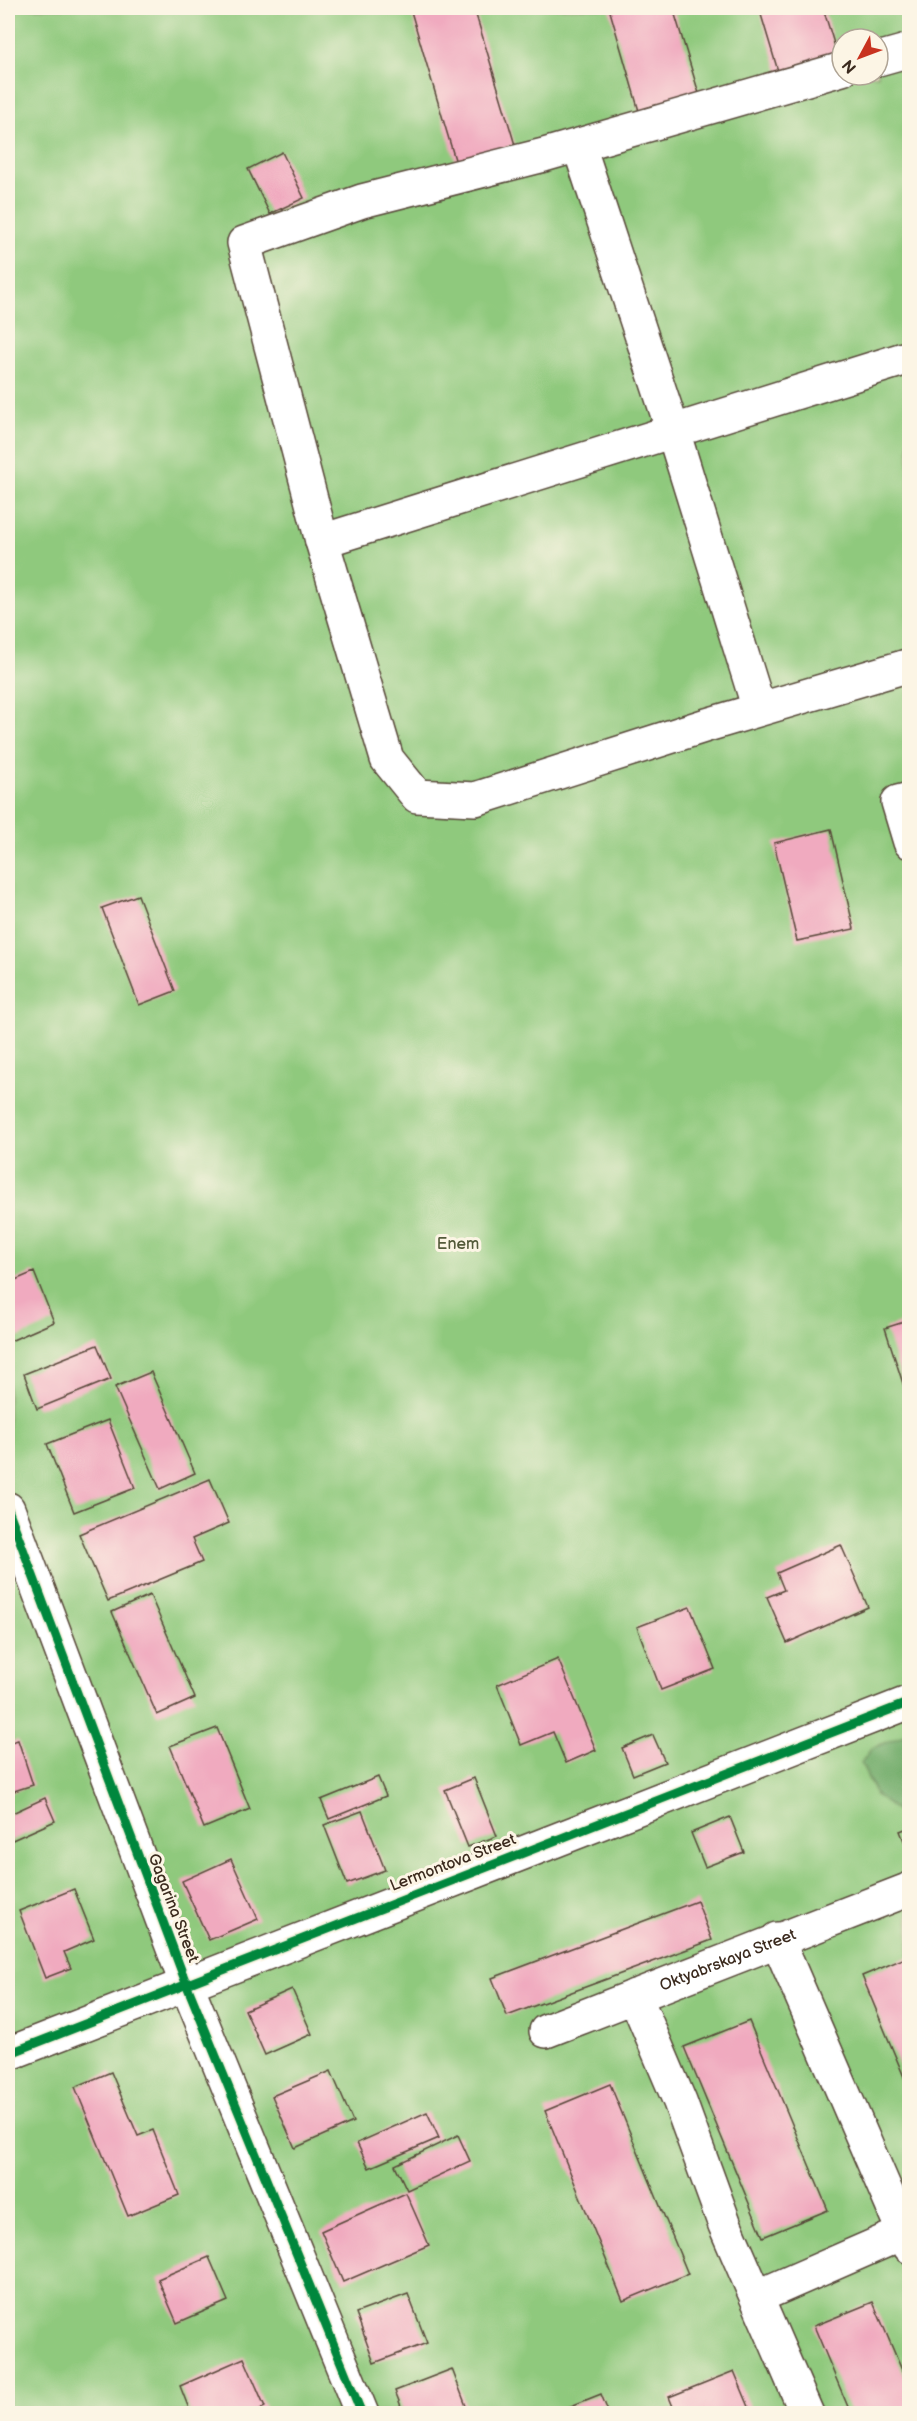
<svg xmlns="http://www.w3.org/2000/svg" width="917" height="2421" font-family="'Balsamiq Sans',sans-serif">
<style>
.green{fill:#8fc97d;stroke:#657a4e;stroke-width:1.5;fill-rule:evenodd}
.forest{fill:#73ad6c;stroke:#576c45;stroke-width:1.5}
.building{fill:#f0aabf}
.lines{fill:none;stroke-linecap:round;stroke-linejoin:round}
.minor-casing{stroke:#574638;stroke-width:36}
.minor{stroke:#fff;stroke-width:33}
.cycleway-casing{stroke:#fcf5e5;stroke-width:13}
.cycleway{stroke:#00873e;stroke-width:9}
.labels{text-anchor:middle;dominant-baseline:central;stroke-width:6;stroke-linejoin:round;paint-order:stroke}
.park-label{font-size:16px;fill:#545a3a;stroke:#fcf5e5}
.street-label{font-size:16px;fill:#3b2a1e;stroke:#fcf5e5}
</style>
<rect width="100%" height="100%" fill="#fcf5e5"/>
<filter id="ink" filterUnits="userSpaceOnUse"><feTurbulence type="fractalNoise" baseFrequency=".0167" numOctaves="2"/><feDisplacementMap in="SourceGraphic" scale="12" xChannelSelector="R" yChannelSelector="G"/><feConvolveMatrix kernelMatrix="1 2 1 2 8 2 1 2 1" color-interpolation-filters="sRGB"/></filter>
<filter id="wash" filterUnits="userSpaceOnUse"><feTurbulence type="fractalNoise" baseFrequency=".008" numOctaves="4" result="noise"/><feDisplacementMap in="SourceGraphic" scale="24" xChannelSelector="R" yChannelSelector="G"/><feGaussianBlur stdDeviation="1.35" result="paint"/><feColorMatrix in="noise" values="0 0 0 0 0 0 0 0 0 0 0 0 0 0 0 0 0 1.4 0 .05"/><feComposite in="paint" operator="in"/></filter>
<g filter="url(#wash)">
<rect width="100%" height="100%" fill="#f7e4cb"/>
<!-- green -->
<path class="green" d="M 8,8 L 909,8 L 909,2413 L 8,2413 ZM 842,39 L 878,39 L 878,75 L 842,75 Z"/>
<!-- forest -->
<path class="forest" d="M 909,1733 L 909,1815 L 903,1816 L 876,1795 L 861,1763 L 872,1748 Z"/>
<g id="blocks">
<!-- building -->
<g class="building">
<path d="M 410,8 L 474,8 L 515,145 L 456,163 Z"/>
<path d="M 609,8 L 673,8 L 701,100 L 641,118 Z"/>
<path d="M 759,8 L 823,8 L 840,63 L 781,81 Z"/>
<path d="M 282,152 L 304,198 L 270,214 L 248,169 Z"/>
<path d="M 831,829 L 854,929 L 797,941 L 774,843 Z"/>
<path d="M 138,895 L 175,991 L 139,1005 L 102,908 Z"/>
<path d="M 34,1272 L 54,1322 L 8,1342 L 8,1283 Z"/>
<path d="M 910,1320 L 910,1402 L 909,1402 L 885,1328 Z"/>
<path d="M 97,1345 L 111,1379 L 37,1409 L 24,1374 Z"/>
<path d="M 151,1372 L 195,1473 L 160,1489 L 115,1387 Z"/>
<path d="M 108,1420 L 135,1488 L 74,1512 L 47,1444 Z"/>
<path d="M 210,1479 L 229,1523 L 192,1539 L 202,1562 L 108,1601 L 79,1534 Z"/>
<path d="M 841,1545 L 868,1607 L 787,1643 L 767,1597 L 784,1590 L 777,1573 Z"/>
<path d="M 150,1595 L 195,1698 L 157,1715 L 112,1612 Z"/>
<path d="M 690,1607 L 715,1669 L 661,1690 L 637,1627 Z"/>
<path d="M 558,1659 L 596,1750 L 566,1763 L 553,1732 L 521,1745 L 497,1685 Z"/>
<path d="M 217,1728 L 250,1809 L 204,1828 L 170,1746 Z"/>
<path d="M 653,1735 L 665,1762 L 633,1775 L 622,1748 Z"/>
<path d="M 18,1740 L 33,1785 L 8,1793 L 8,1743 Z"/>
<path d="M 378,1777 L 386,1796 L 329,1819 L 321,1800 Z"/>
<path d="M 474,1778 L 497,1836 L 468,1847 L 445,1790 Z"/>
<path d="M 45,1798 L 55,1821 L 8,1842 L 8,1815 Z"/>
<path d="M 362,1811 L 385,1870 L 347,1884 L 324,1825 Z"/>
<path d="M 730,1817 L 744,1852 L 705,1867 L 691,1833 Z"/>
<path d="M 910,1827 L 910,1853 L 909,1853 L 900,1831 Z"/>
<path d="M 231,1859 L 258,1919 L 209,1940 L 182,1881 Z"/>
<path d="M 74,1889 L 94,1939 L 64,1952 L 71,1968 L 45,1978 L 19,1911 Z"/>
<path d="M 697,1901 L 712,1940 L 507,2016 L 492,1978 Z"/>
<path d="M 910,1956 L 910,2089 L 909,2089 L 862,1976 Z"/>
<path d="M 292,1989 L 312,2034 L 265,2055 L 245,2010 Z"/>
<path d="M 749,2021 L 828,2210 L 763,2237 L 684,2047 Z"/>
<path d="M 331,2071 L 353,2122 L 295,2148 L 272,2096 Z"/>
<path d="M 111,2072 L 138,2136 L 153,2130 L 179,2195 L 128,2216 L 75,2087 Z"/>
<path d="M 610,2084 L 688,2274 L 623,2301 L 545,2111 Z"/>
<path d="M 427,2112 L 439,2138 L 369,2168 L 357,2143 Z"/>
<path d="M 458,2135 L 470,2161 L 407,2190 L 395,2165 Z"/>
<path d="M 406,2193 L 429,2245 L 343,2282 L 321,2231 Z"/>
<path d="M 209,2257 L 228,2301 L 177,2323 L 158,2279 Z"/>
<path d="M 408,2294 L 427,2343 L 374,2363 L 356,2313 Z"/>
<path d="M 873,2302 L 910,2389 L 910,2414 L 851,2414 L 814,2326 Z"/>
<path d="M 244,2358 L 265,2407 L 251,2414 L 191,2414 L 180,2386 Z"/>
<path d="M 452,2369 L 469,2414 L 404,2414 L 395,2391 Z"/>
<path d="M 734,2371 L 752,2414 L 676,2414 L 669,2397 Z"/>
<path d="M 601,2394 L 609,2414 L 569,2414 L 566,2408 Z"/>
</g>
</g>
</g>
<g filter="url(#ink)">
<use href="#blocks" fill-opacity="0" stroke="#574638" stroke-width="1.5"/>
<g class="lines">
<defs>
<g id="minor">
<path d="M 878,59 L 910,50"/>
<path d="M 842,69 L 544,155 L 362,201 L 244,243 L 322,541 L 387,759 L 417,796 L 475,799 L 707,725 L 910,665"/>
<path d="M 579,146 L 673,431 L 759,709"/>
<path d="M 322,541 L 910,357"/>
<path d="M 910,799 L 898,802 L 910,842"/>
<path d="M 8,1509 L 186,1983 L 362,2414"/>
<path d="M 777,1939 L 910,2247"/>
<path d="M 635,1996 L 680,2102 L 725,2225 L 807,2414"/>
<path id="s1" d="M 546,2031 L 910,1889"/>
<path d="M 8,2054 L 910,1702"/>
<path d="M 757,2297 L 910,2230"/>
</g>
</defs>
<!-- minor casing -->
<use href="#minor" class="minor-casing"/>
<!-- minor -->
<use href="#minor" class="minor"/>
<defs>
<g id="cycleway">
<path d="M 8,1509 L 186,1983 L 362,2414"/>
<path d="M 8,2054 L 910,1702"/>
</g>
</defs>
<!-- cycleway casing -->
<use href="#cycleway" class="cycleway-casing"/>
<!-- cycleway -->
<use href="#cycleway" class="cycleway"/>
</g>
</g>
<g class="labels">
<!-- park labels -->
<g class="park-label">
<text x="458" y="1244">Enem</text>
</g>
<!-- street labels -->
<g class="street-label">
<text transform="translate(453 1863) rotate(-21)">Lermontova Street</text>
<text transform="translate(173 1908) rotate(69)">Gagarina Street</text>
<text stroke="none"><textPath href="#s1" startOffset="195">Oktyabrskaya Street</textPath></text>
</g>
</g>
<!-- margin -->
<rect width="917" height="2421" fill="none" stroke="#fcf5e5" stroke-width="30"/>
<!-- north arrow -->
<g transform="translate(860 57) rotate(229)"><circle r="28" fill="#fcf5e5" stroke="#afa495" stroke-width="1.5"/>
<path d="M0-4.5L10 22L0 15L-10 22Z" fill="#c8321e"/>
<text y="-9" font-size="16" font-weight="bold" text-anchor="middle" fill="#3b2a1e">N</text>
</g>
</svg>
